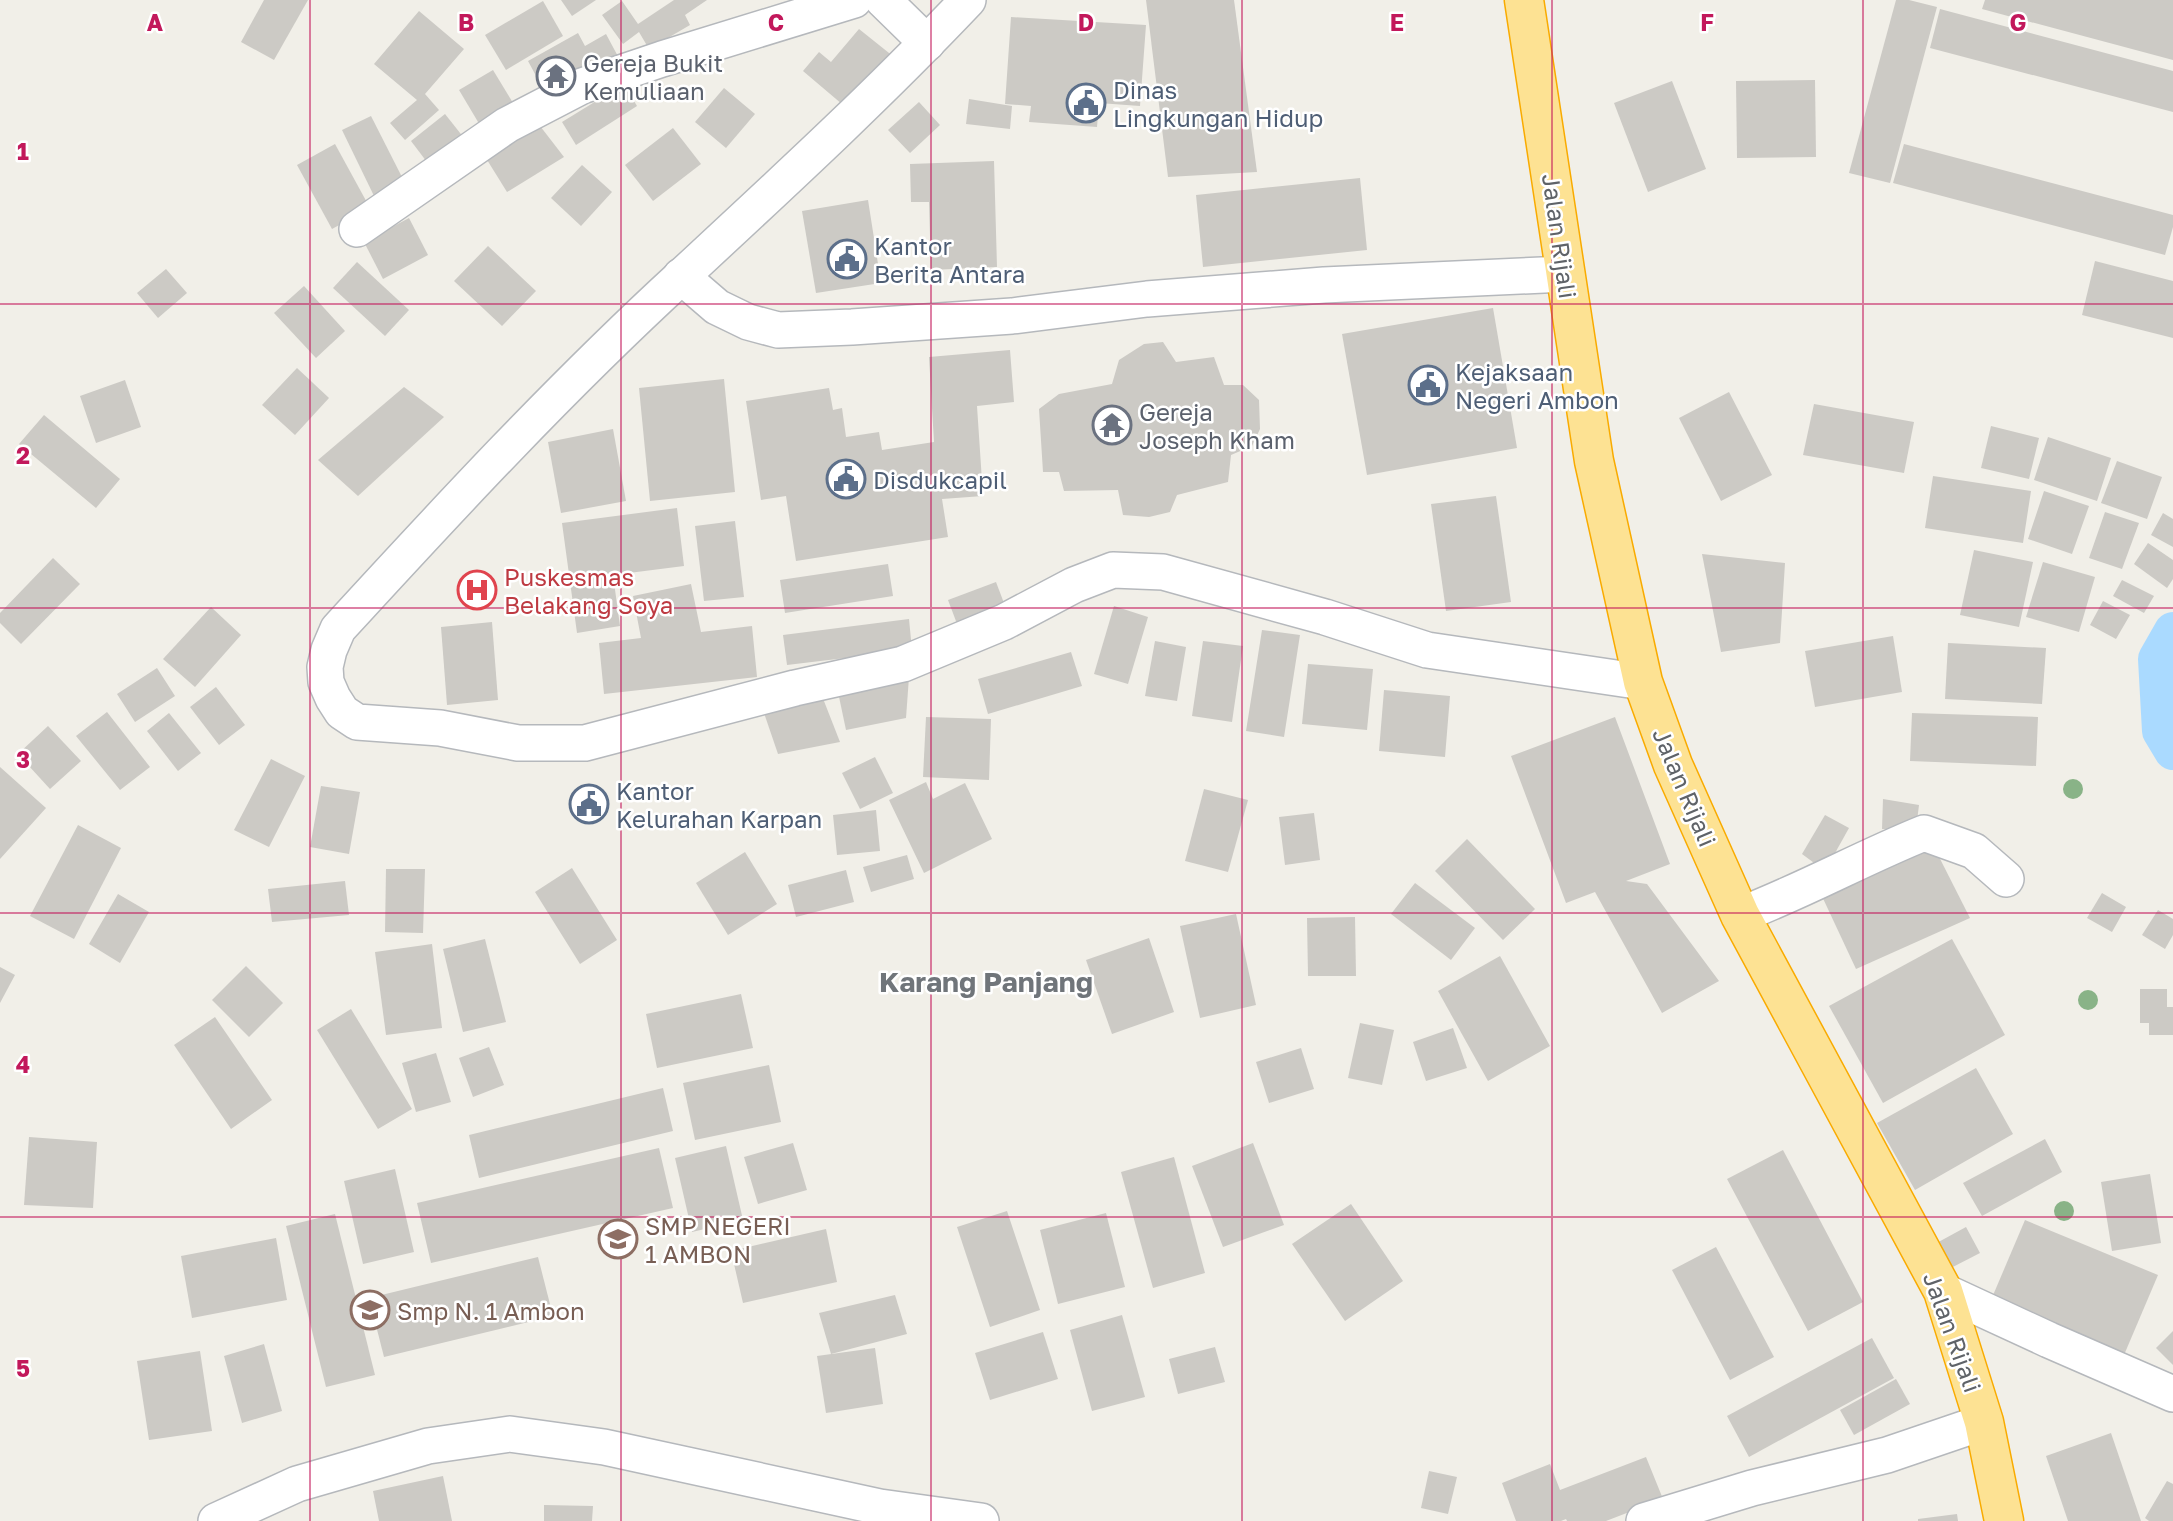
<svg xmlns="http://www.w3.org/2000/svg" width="2173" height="1521" font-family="'Golos Text',sans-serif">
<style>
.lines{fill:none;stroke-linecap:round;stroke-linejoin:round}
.canal{stroke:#aadaff;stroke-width:38}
.building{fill:#cccac5}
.minor-casing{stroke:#b5b8bc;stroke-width:38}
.highway-casing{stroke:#f9ab00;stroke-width:41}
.minor{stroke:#fff;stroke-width:35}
.highway{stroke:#fde293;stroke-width:38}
.tree{fill:#89b387}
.grid{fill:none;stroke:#c2185b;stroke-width:2;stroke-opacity:0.55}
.labels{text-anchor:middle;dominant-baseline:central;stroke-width:5;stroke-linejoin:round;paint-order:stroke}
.worship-label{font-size:24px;fill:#5b616d;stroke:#fff;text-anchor:start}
.service-label{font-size:24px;fill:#4e5e75;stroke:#fff;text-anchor:start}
.street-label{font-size:24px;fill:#5f6368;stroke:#fff}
.health-label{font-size:24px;fill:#be3a42;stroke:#fff;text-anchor:start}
.education-label{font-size:24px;fill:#785e54;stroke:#fff;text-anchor:start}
.quarter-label{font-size:28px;font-weight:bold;fill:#70757a;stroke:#fff}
.grid-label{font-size:23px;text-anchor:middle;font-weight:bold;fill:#c2185b;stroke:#fff;stroke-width:5;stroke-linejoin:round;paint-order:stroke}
</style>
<rect width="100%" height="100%" fill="#f1efe8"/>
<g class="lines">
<!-- canal -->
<path class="canal" d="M 2173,631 L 2157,659 L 2161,731 L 2173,751"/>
</g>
<!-- building -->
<g class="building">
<path d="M 264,0 L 308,0 L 274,60 L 241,42 Z"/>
<path d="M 561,0 L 596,0 L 572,16 Z"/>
<path d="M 674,0 L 707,0 L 685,15 L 690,25 L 649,49 L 639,32 L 623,44 L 602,15 L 622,1 L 638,24 Z"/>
<path d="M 1146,0 L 1234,0 L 1257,172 L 1168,177 Z"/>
<path d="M 1896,0 L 1909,0 L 1937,7 L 1890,183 L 1849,173 Z"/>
<path d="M 1985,0 L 2173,0 L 2173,60 L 1982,9 Z"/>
<path d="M 543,1 L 563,36 L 506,70 L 485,35 Z"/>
<path d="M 1940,9 L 2173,71 L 2173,112 L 1930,48 Z"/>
<path d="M 419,11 L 464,49 L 425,94 L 439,110 L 405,140 L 390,123 L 417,100 L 374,64 Z"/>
<path d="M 1011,17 L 1146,25 L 1140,106 L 1099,103 L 1097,127 L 1029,122 L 1031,106 L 1005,104 Z"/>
<path d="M 859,29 L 894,57 L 849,110 L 803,71 L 819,52 L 831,62 Z"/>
<path d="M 578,33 L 585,46 L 606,34 L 621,62 L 601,73 L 594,60 L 599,72 L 549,100 L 528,61 Z"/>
<path d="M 493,70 L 521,116 L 487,137 L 459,90 Z"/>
<path d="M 1815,80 L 1816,157 L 1737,158 L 1736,81 Z"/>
<path d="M 1672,81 L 1706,169 L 1648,192 L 1614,103 Z"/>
<path d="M 624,84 L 637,106 L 576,145 L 562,122 Z"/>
<path d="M 724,88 L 755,114 L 726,148 L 695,122 Z"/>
<path d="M 969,99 L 1012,106 L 1010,129 L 966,124 Z"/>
<path d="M 919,102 L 940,125 L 910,153 L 888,130 Z"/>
<path d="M 445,114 L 468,143 L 433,170 L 411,141 Z"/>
<path d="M 371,116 L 405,183 L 375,198 L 342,130 Z"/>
<path d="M 537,122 L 564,157 L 507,192 L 484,155 Z"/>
<path d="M 673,128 L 701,164 L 653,201 L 625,165 Z"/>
<path d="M 335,144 L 370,208 L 332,229 L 297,165 Z"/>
<path d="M 1904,144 L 2173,215 L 2173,227 L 2165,255 L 1893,183 Z"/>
<path d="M 994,161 L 997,267 L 931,270 L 929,202 L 911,202 L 910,164 Z"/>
<path d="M 582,165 L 612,192 L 581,226 L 551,198 Z"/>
<path d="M 1360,178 L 1367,250 L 1203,267 L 1196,195 Z"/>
<path d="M 868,200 L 881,283 L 816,293 L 802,211 Z"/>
<path d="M 409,218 L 428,255 L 383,279 L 364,242 Z"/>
<path d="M 488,246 L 536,291 L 502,326 L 454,281 Z"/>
<path d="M 2095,261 L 2173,281 L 2173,338 L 2082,315 Z"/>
<path d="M 357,262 L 409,310 L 385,336 L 333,288 Z"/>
<path d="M 166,269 L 187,293 L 158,318 L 137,293 Z"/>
<path d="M 304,286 L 345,331 L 316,358 L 274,313 Z"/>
<path d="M 1493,308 L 1517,448 L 1367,475 L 1342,334 Z"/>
<path d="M 1163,342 L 1176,362 L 1214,357 L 1224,385 L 1243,385 L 1259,400 L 1260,429 L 1252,446 L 1231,455 L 1228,482 L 1177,495 L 1170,512 L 1149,517 L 1123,515 L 1118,490 L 1064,491 L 1059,472 L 1043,472 L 1039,409 L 1059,394 L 1112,384 L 1119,360 L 1144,344 Z"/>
<path d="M 1010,350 L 1014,402 L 977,406 L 983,496 L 942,499 L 948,537 L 796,561 L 786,496 L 761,500 L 746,401 L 829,388 L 833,410 L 842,408 L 846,437 L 879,432 L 882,450 L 934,442 L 929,357 Z"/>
<path d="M 297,368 L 329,398 L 295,435 L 262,405 Z"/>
<path d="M 724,379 L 735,492 L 650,501 L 639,388 Z"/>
<path d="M 125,380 L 141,427 L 96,443 L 80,396 Z"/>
<path d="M 404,387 L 444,417 L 358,496 L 318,460 Z"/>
<path d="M 1729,392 L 1772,475 L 1721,501 L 1679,418 Z"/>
<path d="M 1814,404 L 1914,422 L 1904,473 L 1803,455 Z"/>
<path d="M 44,415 L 120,479 L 96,508 L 19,444 Z"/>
<path d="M 1991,426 L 2039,438 L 2029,479 L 1981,468 Z"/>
<path d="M 613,429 L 626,501 L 561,513 L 548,442 Z"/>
<path d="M 2048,437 L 2111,458 L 2097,501 L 2034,480 Z"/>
<path d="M 2117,461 L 2162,477 L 2147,519 L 2101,503 Z"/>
<path d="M 1933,476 L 2031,491 L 2023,543 L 1925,528 Z"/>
<path d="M 2044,491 L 2089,506 L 2072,554 L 2028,539 Z"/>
<path d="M 1496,496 L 1511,602 L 1446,611 L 1431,504 Z"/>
<path d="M 677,508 L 684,566 L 613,575 L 620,626 L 577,633 L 562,523 Z"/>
<path d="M 2105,512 L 2139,523 L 2122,569 L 2089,558 Z"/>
<path d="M 2163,513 L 2173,519 L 2173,547 L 2151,535 Z"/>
<path d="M 735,521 L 744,597 L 704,601 L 695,526 Z"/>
<path d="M 2148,543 L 2173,560 L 2173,579 L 2167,588 L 2134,564 Z"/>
<path d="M 1974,550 L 2033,562 L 2019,627 L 1960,615 Z"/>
<path d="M 1702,554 L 1785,563 L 1780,643 L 1721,652 Z"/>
<path d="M 53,558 L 80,584 L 21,644 L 0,623 L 0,613 Z"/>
<path d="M 2043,562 L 2095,577 L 2079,632 L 2026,617 Z"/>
<path d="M 888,564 L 893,596 L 785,613 L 780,580 Z"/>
<path d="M 2122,580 L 2154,596 L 2144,613 L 2113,596 Z"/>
<path d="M 996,582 L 1007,611 L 959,629 L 948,600 Z"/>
<path d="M 691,584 L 701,632 L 752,626 L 757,677 L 604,694 L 599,643 L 641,638 L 633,596 Z"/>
<path d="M 2103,601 L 2130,615 L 2116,639 L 2090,625 Z"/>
<path d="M 1114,606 L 1148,617 L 1128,684 L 1094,674 Z"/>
<path d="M 211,607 L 241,635 L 195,687 L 163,659 Z"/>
<path d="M 909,619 L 912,650 L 787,665 L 783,635 Z"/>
<path d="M 492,622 L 498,700 L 447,705 L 441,627 Z"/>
<path d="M 1262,630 L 1300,635 L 1284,737 L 1246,731 Z"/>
<path d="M 1893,636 L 1902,692 L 1815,707 L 1805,651 Z"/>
<path d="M 1155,641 L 1186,647 L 1177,701 L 1145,696 Z"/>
<path d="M 1203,641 L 1243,646 L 1232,722 L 1192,716 Z"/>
<path d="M 1948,643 L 2046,648 L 2042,704 L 1945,699 Z"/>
<path d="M 1071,652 L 1082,686 L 988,714 L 978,679 Z"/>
<path d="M 1308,664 L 1373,669 L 1367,730 L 1302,724 Z"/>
<path d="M 157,668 L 175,696 L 135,722 L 117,694 Z"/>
<path d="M 909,677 L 906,718 L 846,730 L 838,692 Z"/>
<path d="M 216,687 L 245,725 L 219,745 L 190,707 Z"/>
<path d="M 1384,690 L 1450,696 L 1445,757 L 1379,751 Z"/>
<path d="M 822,696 L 840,742 L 778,754 L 764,713 Z"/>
<path d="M 107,712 L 150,767 L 120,790 L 76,736 Z"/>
<path d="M 169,713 L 201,753 L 178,771 L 147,731 Z"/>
<path d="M 1912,713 L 2038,717 L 2036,766 L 1910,761 Z"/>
<path d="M 926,717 L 991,719 L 989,780 L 923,777 Z"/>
<path d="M 1615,717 L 1670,864 L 1626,881 L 1647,884 L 1719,981 L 1662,1013 L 1595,892 L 1566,903 L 1511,756 Z"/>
<path d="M 48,726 L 81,761 L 50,789 L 18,754 Z"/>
<path d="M 875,757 L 893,793 L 860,809 L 842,773 Z"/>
<path d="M 271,759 L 305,776 L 269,847 L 234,830 Z"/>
<path d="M 0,767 L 46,808 L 0,859 Z"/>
<path d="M 926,782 L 933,799 L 965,783 L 992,839 L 924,873 L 889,800 Z"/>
<path d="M 321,786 L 360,792 L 349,854 L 310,847 Z"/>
<path d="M 1204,789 L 1248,800 L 1228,872 L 1185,861 Z"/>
<path d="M 1883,799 L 1919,805 L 1916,829 L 1882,829 Z"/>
<path d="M 876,810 L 880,851 L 837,855 L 833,815 Z"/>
<path d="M 1314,813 L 1320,860 L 1285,865 L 1279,817 Z"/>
<path d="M 1825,815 L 1849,828 L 1825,871 L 1802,854 Z"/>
<path d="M 78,825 L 121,848 L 74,939 L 30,916 Z"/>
<path d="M 1467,839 L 1535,909 L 1503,940 L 1435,871 Z"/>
<path d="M 1933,845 L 1970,918 L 1856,969 L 1820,892 Z"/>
<path d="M 745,852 L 777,904 L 728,935 L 696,883 Z"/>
<path d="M 907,855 L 914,879 L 871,892 L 863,867 Z"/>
<path d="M 572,868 L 617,940 L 580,964 L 535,892 Z"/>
<path d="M 386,869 L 425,869 L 423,933 L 385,932 Z"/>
<path d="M 846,870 L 854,902 L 796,917 L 788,885 Z"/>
<path d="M 345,881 L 349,915 L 272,922 L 268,889 Z"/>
<path d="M 1415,883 L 1475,928 L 1451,960 L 1391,914 Z"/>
<path d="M 2102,893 L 2126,907 L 2112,932 L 2087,918 Z"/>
<path d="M 118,894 L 149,912 L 120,963 L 89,944 Z"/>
<path d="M 2158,910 L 2173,919 L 2173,935 L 2165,949 L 2142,935 Z"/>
<path d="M 1236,914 L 1256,1005 L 1200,1018 L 1180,926 Z"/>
<path d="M 1355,917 L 1356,976 L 1308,976 L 1307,918 Z"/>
<path d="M 1149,938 L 1174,1012 L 1112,1034 L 1086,960 Z"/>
<path d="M 485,939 L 506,1022 L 463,1032 L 443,949 Z"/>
<path d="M 1952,939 L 2005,1035 L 1883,1103 L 1829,1006 Z"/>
<path d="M 432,944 L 442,1028 L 386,1035 L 375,952 Z"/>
<path d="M 1500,956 L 1550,1046 L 1488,1081 L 1438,991 Z"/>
<path d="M 246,966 L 283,1003 L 249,1037 L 212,1000 Z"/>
<path d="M 0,967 L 15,975 L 0,1003 Z"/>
<path d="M 2140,989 L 2167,989 L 2167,1007 L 2173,1007 L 2173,1035 L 2149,1035 L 2149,1023 L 2140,1023 Z"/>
<path d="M 741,994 L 753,1048 L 657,1068 L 646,1014 Z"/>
<path d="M 351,1009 L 412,1109 L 378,1129 L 317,1030 Z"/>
<path d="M 215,1017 L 272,1100 L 231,1129 L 174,1045 Z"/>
<path d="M 1360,1023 L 1394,1030 L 1382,1085 L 1348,1078 Z"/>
<path d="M 1453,1028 L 1467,1068 L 1426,1081 L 1413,1042 Z"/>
<path d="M 489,1047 L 504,1085 L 473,1097 L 459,1058 Z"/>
<path d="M 1301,1048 L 1314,1089 L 1269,1103 L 1256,1062 Z"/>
<path d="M 436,1053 L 451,1102 L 416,1112 L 402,1063 Z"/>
<path d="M 769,1065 L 781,1122 L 695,1140 L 683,1083 Z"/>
<path d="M 1976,1068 L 2013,1134 L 1915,1190 L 1877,1123 Z"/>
<path d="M 663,1088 L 673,1131 L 479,1178 L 469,1135 Z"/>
<path d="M 29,1137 L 97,1142 L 93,1208 L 24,1205 Z"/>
<path d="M 2045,1139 L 2062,1172 L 1982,1216 L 1963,1183 Z"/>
<path d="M 793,1143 L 807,1190 L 758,1204 L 744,1157 Z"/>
<path d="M 1253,1143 L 1284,1225 L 1223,1247 L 1192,1166 Z"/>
<path d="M 726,1146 L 743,1220 L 692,1232 L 675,1158 Z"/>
<path d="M 659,1148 L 673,1208 L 431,1263 L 417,1203 Z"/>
<path d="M 1783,1150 L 1863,1302 L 1808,1331 L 1727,1179 Z"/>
<path d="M 1174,1157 L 1205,1273 L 1153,1288 L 1121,1172 Z"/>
<path d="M 395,1169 L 414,1252 L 363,1264 L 344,1181 Z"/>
<path d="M 2150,1174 L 2161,1243 L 2112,1251 L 2101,1182 Z"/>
<path d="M 1351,1204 L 1403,1281 L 1345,1321 L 1292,1244 Z"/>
<path d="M 1007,1211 L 1040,1310 L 990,1327 L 957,1227 Z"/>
<path d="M 1106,1213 L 1125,1287 L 1058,1304 L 1040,1230 Z"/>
<path d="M 335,1214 L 375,1375 L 326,1387 L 286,1226 Z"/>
<path d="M 2025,1220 L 2158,1275 L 2124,1355 L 1991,1300 Z"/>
<path d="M 1966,1227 L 1980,1253 L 1947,1270 L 1933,1245 Z"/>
<path d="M 826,1229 L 837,1282 L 743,1303 L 731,1251 Z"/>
<path d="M 276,1238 L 287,1300 L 192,1318 L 181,1256 Z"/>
<path d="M 1716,1247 L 1774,1357 L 1730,1380 L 1672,1270 Z"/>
<path d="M 538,1257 L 553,1316 L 384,1357 L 369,1298 Z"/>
<path d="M 895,1295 L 907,1334 L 831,1354 L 819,1313 Z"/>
<path d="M 1122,1315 L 1145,1397 L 1092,1411 L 1070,1330 Z"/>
<path d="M 2173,1331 L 2173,1365 L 2156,1348 Z"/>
<path d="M 1043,1332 L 1058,1379 L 990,1400 L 975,1353 Z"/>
<path d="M 1872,1338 L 1894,1378 L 1749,1457 L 1727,1416 Z"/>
<path d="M 264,1344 L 282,1411 L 242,1423 L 224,1356 Z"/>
<path d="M 1215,1347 L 1225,1382 L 1178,1394 L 1169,1359 Z"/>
<path d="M 875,1348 L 883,1404 L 826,1413 L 817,1356 Z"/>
<path d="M 200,1351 L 212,1431 L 149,1440 L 137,1361 Z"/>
<path d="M 1896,1379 L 1910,1404 L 1854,1435 L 1840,1410 Z"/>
<path d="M 2111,1433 L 2141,1521 L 2068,1521 L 2046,1456 Z"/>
<path d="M 1646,1457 L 1663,1499 L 1606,1521 L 1567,1521 L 1566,1519 L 1561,1521 L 1516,1521 L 1502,1483 L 1550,1464 L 1560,1490 Z"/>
<path d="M 1429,1471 L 1457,1477 L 1448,1514 L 1421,1508 Z"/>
<path d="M 443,1476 L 452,1521 L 379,1521 L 373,1491 Z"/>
<path d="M 2167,1481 L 2173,1484 L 2173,1521 L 2149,1521 L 2145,1518 Z"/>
<path d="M 544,1505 L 593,1506 L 592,1521 L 544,1521 Z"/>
<path d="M 1957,1514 L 1958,1521 L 1918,1521 L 1918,1519 Z"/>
</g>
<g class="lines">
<defs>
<g id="minor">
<path d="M 883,0 L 927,43"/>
<path d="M 968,0 C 877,96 779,186 682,276 C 561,387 449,508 338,629 L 329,650 L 325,667 L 326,682 L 333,698 L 342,712 L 357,722 L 440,728 L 518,743 L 585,743 L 795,688 L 903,664 L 1004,622 L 1074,585 L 1113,570 L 1163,572 L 1325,617 L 1427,650 L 1643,682"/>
<path d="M 357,229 L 507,125 L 582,86 L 662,59 L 854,0"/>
<path d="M 681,276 L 717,307 L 748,322 L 778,330 L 852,327 L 1012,316 L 1147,299 L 1324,285 L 1565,274"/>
<path d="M 1740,915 C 1803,891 1862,858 1924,833 L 1974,851 L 2006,879"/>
<path d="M 1943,1291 L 2049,1340 L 2173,1394"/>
<path d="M 216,1521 L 297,1484 L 428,1446 L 510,1434 L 604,1447 L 880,1507 L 981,1521"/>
<path d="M 1644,1521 L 1752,1488 L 1887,1455 L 1984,1422"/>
</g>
<path id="highway" d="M 1524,0 L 1594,461 L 1643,682 L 1673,765 L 1740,915 L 1943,1291 L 1984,1422 L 2004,1521"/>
</defs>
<!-- minor casing -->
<use href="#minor" class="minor-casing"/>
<!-- highway casing -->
<use href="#highway" class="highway-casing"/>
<!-- minor -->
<use href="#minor" class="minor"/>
<!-- highway -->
<use href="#highway" class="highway"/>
</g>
<!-- trees -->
<g class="tree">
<circle cx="2073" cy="789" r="10"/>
<circle cx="2088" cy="1000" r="10"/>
<circle cx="2064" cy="1211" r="10"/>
</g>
<!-- grid -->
<path class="grid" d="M 310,0 L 310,1521M 621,0 L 621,1521M 931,0 L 931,1521M 1242,0 L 1242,1521M 1552,0 L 1552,1521M 1863,0 L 1863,1521M 0,304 L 2173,304M 0,608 L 2173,608M 0,913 L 2173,913M 0,1217 L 2173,1217"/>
<!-- icons -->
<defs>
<symbol id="temple-ring" viewBox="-11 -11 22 22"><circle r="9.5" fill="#fff" stroke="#6b7280" stroke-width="1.5"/><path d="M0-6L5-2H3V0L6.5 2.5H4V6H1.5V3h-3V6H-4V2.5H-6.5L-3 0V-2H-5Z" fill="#6b7280"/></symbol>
<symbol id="civic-ring" viewBox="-11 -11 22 22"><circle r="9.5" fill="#fff" stroke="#5c6f8a" stroke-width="1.5"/><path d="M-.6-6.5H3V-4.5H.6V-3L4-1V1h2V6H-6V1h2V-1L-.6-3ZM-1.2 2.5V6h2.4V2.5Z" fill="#5c6f8a"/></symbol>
<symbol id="hospital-ring" viewBox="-11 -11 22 22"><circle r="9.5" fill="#fff" stroke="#e0444e" stroke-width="1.5"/><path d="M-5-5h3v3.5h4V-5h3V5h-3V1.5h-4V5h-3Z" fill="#e0444e"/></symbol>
<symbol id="school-ring" viewBox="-11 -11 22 22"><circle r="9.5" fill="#fff" stroke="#8d6e63" stroke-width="1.5"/><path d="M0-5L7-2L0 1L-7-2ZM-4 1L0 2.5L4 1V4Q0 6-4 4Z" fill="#8d6e63"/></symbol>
</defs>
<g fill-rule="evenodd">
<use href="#temple-ring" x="534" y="54" width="44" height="44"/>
<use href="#civic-ring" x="1064" y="81" width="44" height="44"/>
<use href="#civic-ring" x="825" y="237" width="44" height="44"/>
<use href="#civic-ring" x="1406" y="363" width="44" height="44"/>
<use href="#temple-ring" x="1090" y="403" width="44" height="44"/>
<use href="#civic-ring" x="824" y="457" width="44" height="44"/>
<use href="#hospital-ring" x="455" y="568" width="44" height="44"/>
<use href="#civic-ring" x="567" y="782" width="44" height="44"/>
<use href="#school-ring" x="596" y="1217" width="44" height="44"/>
<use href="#school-ring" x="348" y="1288" width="44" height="44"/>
</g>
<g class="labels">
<!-- worship labels -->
<g class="worship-label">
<text x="583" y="62">Gereja Bukit<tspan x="583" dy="28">Kemuliaan</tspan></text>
<text x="1139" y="411">Gereja<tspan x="1139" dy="28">Joseph Kham</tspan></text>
</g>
<!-- service labels -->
<g class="service-label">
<text x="1113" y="89">Dinas<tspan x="1113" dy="28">Lingkungan Hidup</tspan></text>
<text x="874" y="245">Kantor<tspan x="874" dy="28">Berita Antara</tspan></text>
<text x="1455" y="371">Kejaksaan<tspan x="1455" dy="28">Negeri Ambon</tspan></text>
<text x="873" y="479">Disdukcapil</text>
<text x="616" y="790">Kantor<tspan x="616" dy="28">Kelurahan Karpan</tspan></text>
</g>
<!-- street labels -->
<g class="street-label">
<text transform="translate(1560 236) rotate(82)">Jalan Rijali</text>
<text transform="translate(1685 787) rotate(67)">Jalan Rijali</text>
<text transform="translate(1953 1332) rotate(70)">Jalan Rijali</text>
</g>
<!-- health labels -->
<g class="health-label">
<text x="504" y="576">Puskesmas<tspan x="504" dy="28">Belakang Soya</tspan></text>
</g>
<!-- education labels -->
<g class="education-label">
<text x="645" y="1225">SMP NEGERI<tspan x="645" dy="28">1 AMBON</tspan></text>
<text x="397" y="1310">Smp N. 1 Ambon</text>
</g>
<!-- quarter labels -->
<g class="quarter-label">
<text x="986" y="981">Karang Panjang</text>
</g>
</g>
<g class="grid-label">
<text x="155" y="31">A</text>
<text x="466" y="31">B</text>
<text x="776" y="31">C</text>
<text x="1086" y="31">D</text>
<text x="1397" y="31">E</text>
<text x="1707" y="31">F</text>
<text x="2018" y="31">G</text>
<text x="23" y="160">1</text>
<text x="23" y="464">2</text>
<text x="23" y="768">3</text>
<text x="23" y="1073">4</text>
<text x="23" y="1377">5</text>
</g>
</svg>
